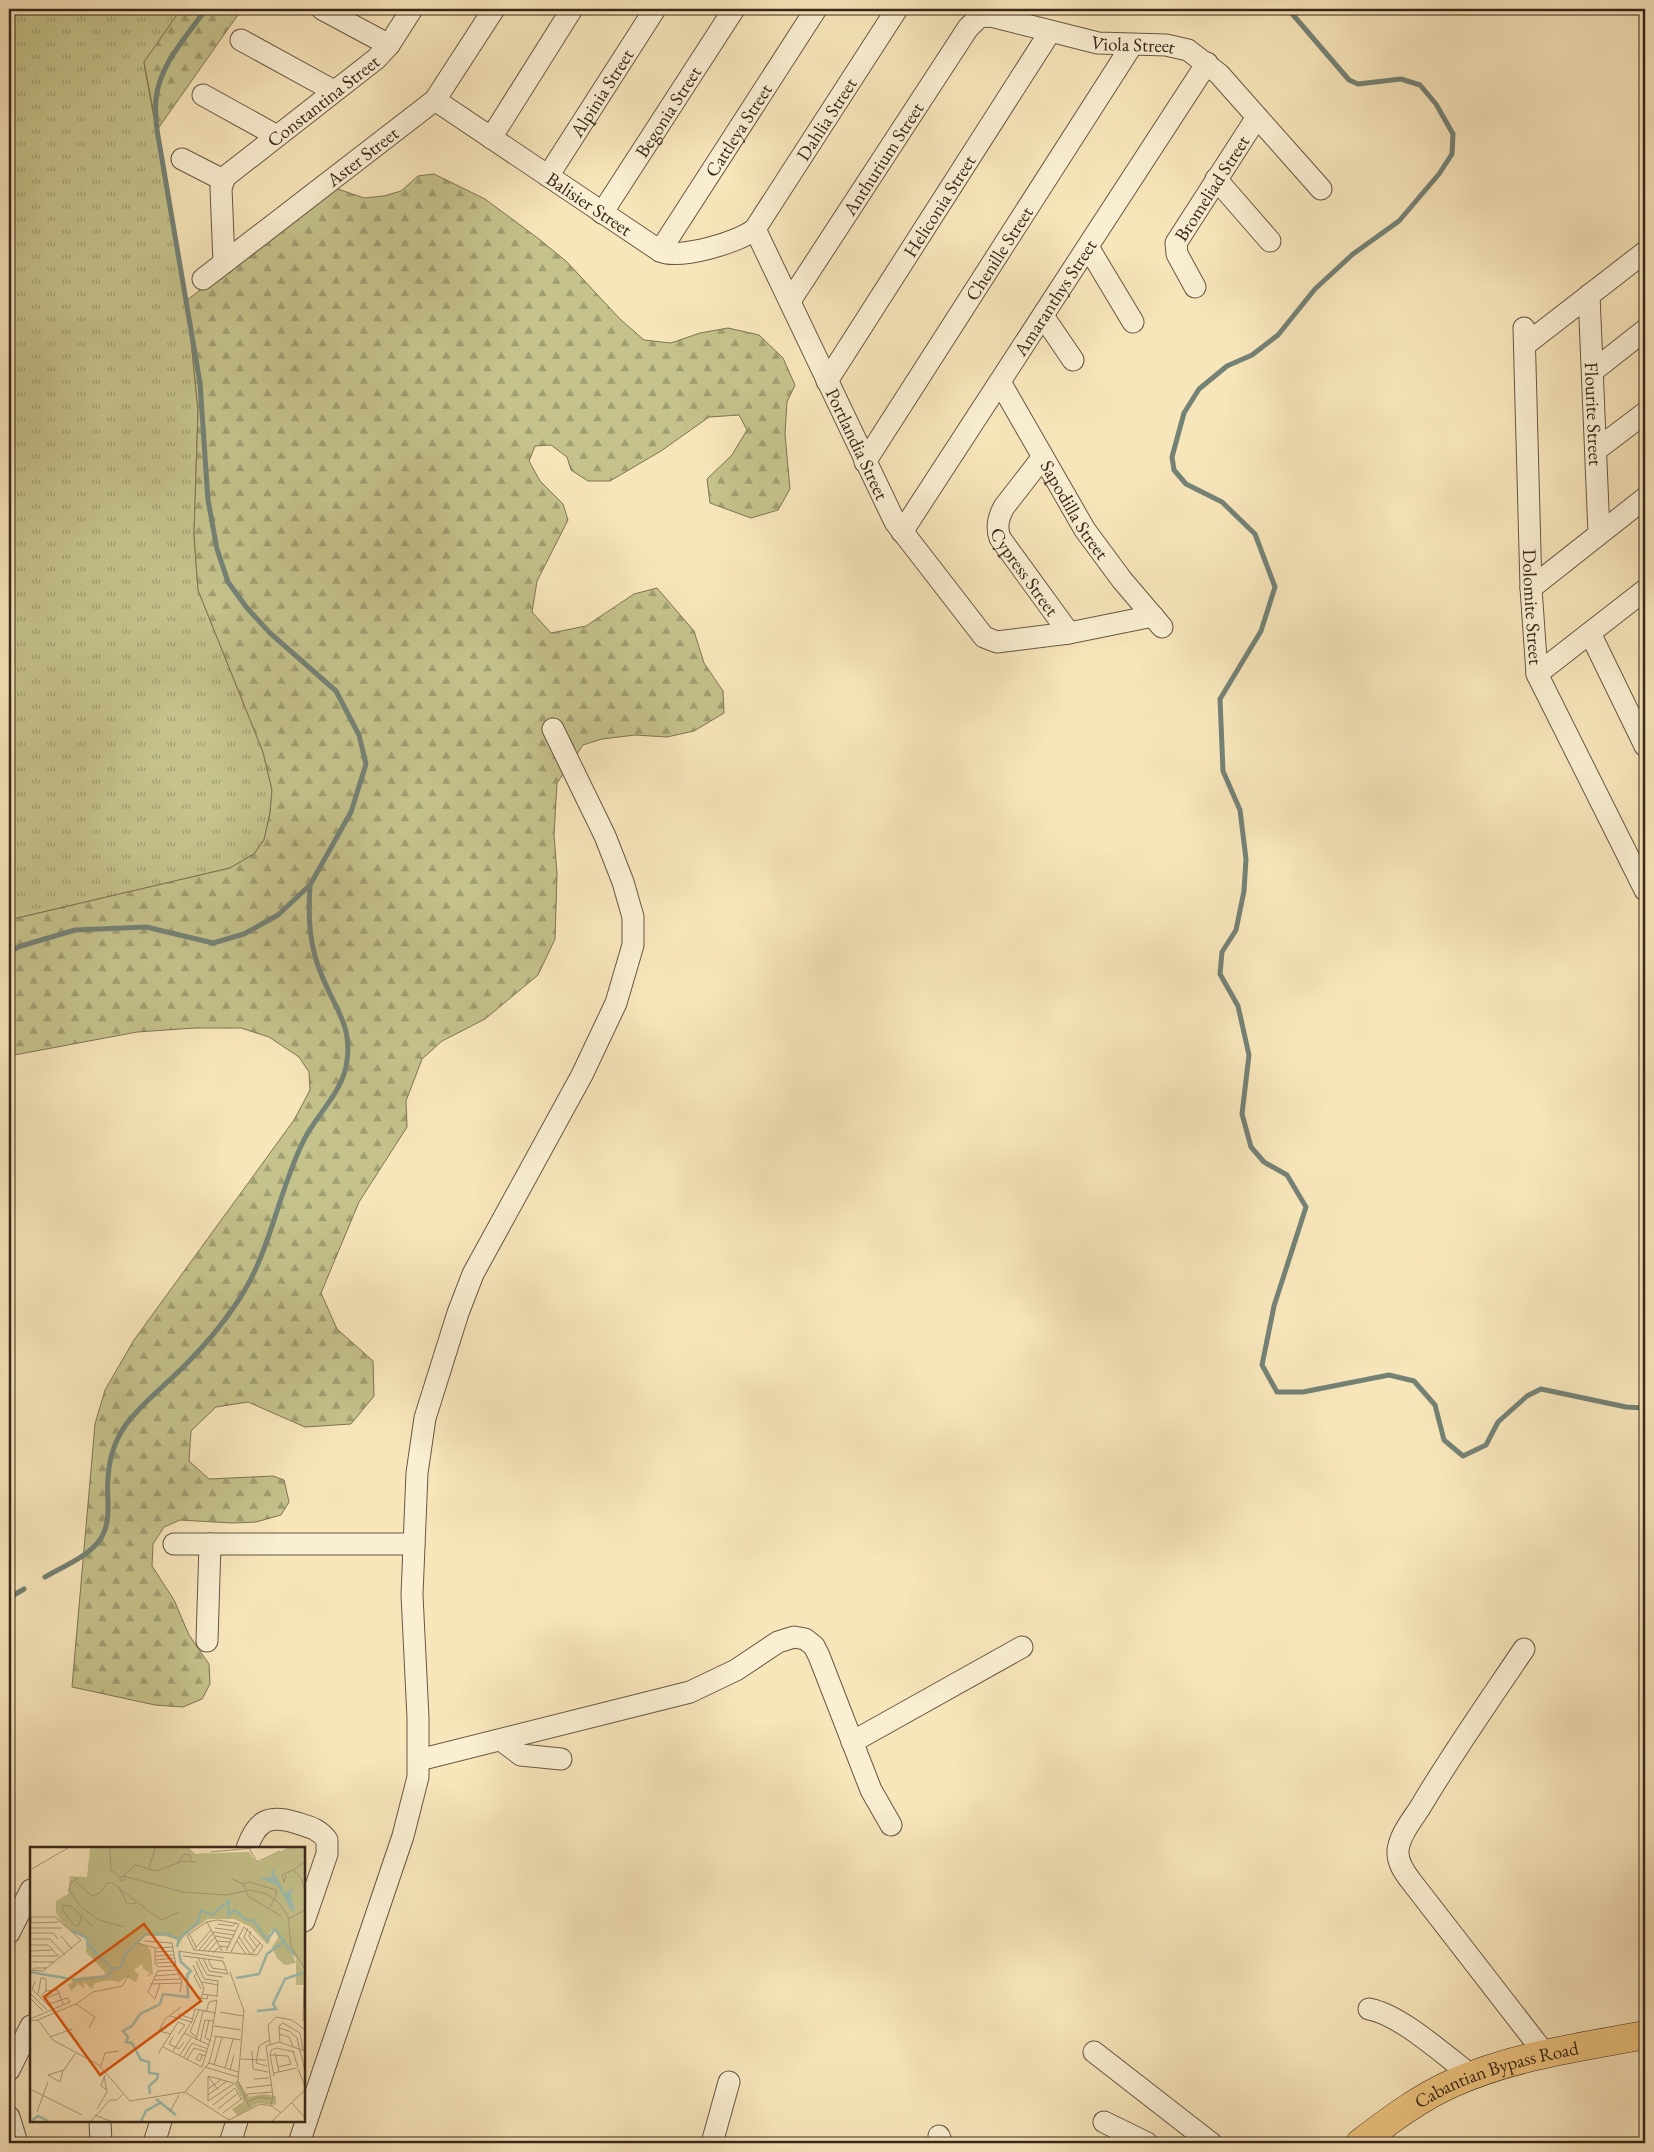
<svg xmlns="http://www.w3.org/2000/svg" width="1654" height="2152" font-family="'EB Garamond',serif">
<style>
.grass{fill:url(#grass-tufts);stroke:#7e7453}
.forest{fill:url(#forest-firs);stroke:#7e7453}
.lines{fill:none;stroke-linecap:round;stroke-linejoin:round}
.stream{stroke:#748276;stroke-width:5}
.minor-casing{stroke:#675743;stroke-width:23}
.major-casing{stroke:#37271b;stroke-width:29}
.minor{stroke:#faefd3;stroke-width:21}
.major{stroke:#ecc37e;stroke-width:28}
.labels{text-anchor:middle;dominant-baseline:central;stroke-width:4;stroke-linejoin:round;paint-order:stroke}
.street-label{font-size:19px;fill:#37271b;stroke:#faefd3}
.inset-river{fill:none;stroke:#9dbfb2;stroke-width:2.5}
.inset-road{fill:none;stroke:#ab9a7b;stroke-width:1}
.view{fill:#df560d;fill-opacity:0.15;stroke:#df560d;stroke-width:2.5}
.inset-edge{fill:none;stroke:#37271b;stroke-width:2.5}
</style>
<defs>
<pattern id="grass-tufts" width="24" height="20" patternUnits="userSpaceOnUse" patternTransform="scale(1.25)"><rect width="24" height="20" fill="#c5c28b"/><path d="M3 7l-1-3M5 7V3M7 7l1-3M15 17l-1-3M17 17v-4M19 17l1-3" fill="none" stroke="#a19e71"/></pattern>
<pattern id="forest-firs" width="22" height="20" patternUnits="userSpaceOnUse" patternTransform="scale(1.25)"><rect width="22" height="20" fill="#c5c28b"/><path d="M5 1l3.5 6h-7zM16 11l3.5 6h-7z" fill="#a19e71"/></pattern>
</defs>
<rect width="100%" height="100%" fill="#f8e6bb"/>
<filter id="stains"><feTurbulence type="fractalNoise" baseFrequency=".004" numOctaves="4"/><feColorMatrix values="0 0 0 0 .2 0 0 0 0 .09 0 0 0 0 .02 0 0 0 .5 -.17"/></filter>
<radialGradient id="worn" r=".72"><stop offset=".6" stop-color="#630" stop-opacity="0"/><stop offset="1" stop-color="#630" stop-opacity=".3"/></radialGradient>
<!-- grass -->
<path class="grass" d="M 9,9 L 181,9 L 144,63 L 187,300 L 198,410 L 194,534 L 198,590 L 263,752 L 272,790 L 270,813 L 264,840 L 254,854 L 230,868 L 9,920 Z"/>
<!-- forest -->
<g class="forest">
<path d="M 181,9 L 242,9 L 157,130 L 144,62 Z"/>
<path d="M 434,174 L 485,199 L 539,239 L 567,262 L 620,319 L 644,340 L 671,343 L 700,333 L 728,328 L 759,335 L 783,358 L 795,385 L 787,402 L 785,434 L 790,489 L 778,510 L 751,518 L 710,503 L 707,479 L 732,455 L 747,430 L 739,415 L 709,417 L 661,451 L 610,481 L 588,481 L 571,470 L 567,457 L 551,445 L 535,446 L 529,461 L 540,481 L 563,504 L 568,520 L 537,581 L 532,612 L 551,633 L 586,626 L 634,594 L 657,588 L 694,631 L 704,663 L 723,691 L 724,713 L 694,731 L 667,737 L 635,735 L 602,739 L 583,745 L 557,783 L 554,835 L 557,874 L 555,939 L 538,975 L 485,1019 L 442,1041 L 422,1059 L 406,1101 L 407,1127 L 359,1202 L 321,1293 L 337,1329 L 373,1361 L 374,1396 L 351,1424 L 305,1427 L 248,1402 L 216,1407 L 191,1431 L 189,1461 L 209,1479 L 273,1476 L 284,1480 L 289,1502 L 281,1515 L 256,1522 L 232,1523 L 180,1520 L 164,1527 L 153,1544 L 152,1566 L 174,1600 L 189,1635 L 209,1664 L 210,1684 L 202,1699 L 183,1707 L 155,1705 L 72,1687 L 95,1424 L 105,1390 L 134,1340 L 294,1120 L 310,1090 L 309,1072 L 299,1057 L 269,1037 L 241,1028 L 195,1028 L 137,1032 L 9,1056 L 9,920 L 230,868 L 254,854 L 264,840 L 270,813 L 272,790 L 263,752 L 198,590 L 194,534 L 198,410 L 187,300 L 335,188 L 364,198 L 384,196 L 401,191 L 418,176 Z"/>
</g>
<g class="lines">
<!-- stream -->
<g class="stream">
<path d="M 1288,9 L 1349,80 L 1358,84 L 1401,79 L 1420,85 L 1436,104 L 1453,134 L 1452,154 L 1439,174 L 1399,221 L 1353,254 L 1315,289 L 1278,335 L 1252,355 L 1227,366 L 1199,389 L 1184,413 L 1172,457 L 1174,470 L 1186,484 L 1222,502 L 1255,534 L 1275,587 L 1261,631 L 1220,699 L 1223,771 L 1240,810 L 1246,859 L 1244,891 L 1236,930 L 1222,952 L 1220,974 L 1238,1006 L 1249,1055 L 1242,1114 L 1251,1147 L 1264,1162 L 1287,1175 L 1306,1207 L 1274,1306 L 1262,1365 L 1277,1392 L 1303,1392 L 1389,1375 L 1414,1381 L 1435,1405 L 1444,1440 L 1463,1456 L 1486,1445 L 1498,1422 L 1527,1396 L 1541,1389 L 1626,1407 L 1645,1408"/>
<path d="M 9,952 L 21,946 L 75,930 L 146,927 L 213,943 L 244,934 L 278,915 L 310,885 L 351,812 L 366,764 L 359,735 L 336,691 L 270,633 L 247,608 L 228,582 L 217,549 L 208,500 L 200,383 L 157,130 C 156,120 155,109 156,99 C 159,65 187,36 206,9"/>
<path d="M 45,1577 C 62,1567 87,1557 99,1541 C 113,1522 106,1500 108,1478 C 109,1459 114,1442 125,1426 C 143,1401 170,1382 190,1360 C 207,1343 223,1323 236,1304 C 270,1255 277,1196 302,1144 C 314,1117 339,1097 346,1067 C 354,1027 336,1011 322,976 C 309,946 308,918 310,886"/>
<path d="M 9,1598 L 24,1589"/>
</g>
<defs>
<g id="minor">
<path d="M 322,9 L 389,45"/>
<path d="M 241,40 L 334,91"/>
<path d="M 203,95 L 277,136"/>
<path id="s1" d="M 435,100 L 660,251 C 679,260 740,242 755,229 L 897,9"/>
<path d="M 491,138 L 572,9"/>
<path d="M 182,159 L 223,180"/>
<path id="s2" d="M 548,176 L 655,9"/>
<path d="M 1216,179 L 1270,241"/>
<path id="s3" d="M 602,213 L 734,9"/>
<path id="s4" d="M 755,229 L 895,522 L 984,637 L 997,642 L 1069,633 L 1153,616"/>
<path d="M 1088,247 L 1133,322"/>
<path id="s5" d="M 660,251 L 816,9"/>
<path id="s6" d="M 224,263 L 221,188 L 225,177 L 376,59 L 389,45 L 412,9"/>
<path id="s7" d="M 203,279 L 435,100 L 494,9"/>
<path id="s8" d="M 1195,287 L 1177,254 L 1176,243 L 1257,117"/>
<path id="s9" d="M 1589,295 L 1599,533"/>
<path id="s10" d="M 790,301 L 968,28 L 979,17 L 991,16 L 1098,43 L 1166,45 L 1188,50 L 1219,74 L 1321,189"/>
<path d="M 1043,316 L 1073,360"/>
<path id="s11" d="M 1524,328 L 1531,588 L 1537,674 L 1645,890"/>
<path d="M 1525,345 L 1645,252"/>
<path d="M 1593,371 L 1645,330"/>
<path id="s12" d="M 827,381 L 1050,32"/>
<path id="s13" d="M 1000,382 L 1085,530 L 1122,580 L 1162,627"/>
<path d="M 1596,450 L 1645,413"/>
<path id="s14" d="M 1042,458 L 1004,507 C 998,518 996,527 1000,538 L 1069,633"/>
<path id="s15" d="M 865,462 L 1132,45"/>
<path id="s16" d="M 902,532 L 1207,63"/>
<path d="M 1531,588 L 1645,498"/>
<path d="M 1590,633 L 1645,746"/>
<path d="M 1537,674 L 1645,590"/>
<path d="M 174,1544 L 414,1544"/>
<path d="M 207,1641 L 210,1544"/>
<path d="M 1524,1649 C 1489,1701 1453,1752 1421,1806 C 1413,1819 1400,1834 1398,1850 C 1397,1862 1404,1872 1411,1881 L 1545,2054"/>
<path d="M 501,1740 L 521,1755 L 561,1759"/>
<path d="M 852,1742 L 1022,1647"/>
<path d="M 419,1760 L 690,1692 L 736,1670 L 778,1642 L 794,1637 L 805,1639 L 814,1646 L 819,1656 L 871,1790 L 891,1825"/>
<path d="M 247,1848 C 257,1820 269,1814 297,1823 C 310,1827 319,1829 327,1840 L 327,1854 L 304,1921"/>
<path d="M 9,1933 L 31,1890"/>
<path d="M 1369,2009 C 1401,2015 1444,2055 1471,2075"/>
<path d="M 1094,2052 L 1211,2143"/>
<path d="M 9,2070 L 31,2026"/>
<path d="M 9,2117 L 17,2143"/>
<path d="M 100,2121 L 101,2143"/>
<path d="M 1104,2122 L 1147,2143"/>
<path d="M 939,2136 L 942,2143"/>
<path d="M 154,2143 L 161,2121"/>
<path d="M 230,2143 L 237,2121"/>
<path d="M 299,2143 L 403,1836 L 418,1777 L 418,1718 L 412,1595 L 417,1473 L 425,1418 L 458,1313 L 473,1274 L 582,1075 L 616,1003 L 633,945 L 633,917 L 623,882 L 605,836 L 553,729"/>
<path d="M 712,2143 L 729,2082"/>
</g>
<g id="major">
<path id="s17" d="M 1360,2143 C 1389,2121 1419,2098 1453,2083 C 1513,2056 1581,2047 1645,2035"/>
</g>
</defs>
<!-- minor casing -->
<use href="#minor" class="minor-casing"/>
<!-- major casing -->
<use href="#major" class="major-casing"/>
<!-- minor -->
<use href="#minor" class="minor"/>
<!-- major -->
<use href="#major" class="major"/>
</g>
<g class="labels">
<!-- street labels -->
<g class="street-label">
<text stroke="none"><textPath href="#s10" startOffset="499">Viola Street</textPath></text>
<text stroke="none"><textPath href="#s2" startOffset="99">Alpinia Street</textPath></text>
<text stroke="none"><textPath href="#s6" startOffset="211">Constantina Street</textPath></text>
<text stroke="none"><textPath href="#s3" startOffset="121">Begonia Street</textPath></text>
<text stroke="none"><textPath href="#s1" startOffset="502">Dahlia Street</textPath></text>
<text stroke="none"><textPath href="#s5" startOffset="144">Cattleya Street</textPath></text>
<text stroke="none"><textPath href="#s7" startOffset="201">Aster Street</textPath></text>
<text stroke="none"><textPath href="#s10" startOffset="170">Anthurium Street</textPath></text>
<text stroke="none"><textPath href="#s8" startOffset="114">Bromeliad Street</textPath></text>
<text stroke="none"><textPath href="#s1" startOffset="186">Balisier Street</textPath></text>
<text stroke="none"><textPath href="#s12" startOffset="208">Heliconia Street</textPath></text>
<text stroke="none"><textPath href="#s15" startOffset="248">Chenille Street</textPath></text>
<text stroke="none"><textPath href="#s16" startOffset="280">Amaranthys Street</textPath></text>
<text stroke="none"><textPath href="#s9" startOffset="119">Flourite Street</textPath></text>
<text stroke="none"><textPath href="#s4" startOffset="238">Portlandia Street</textPath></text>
<text stroke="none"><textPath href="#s13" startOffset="148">Sapodilla Street</textPath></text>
<text stroke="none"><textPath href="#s14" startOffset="136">Cypress Street</textPath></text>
<text stroke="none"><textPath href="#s11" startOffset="279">Dolomite Street</textPath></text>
<text stroke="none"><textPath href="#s17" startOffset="155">Cabantian Bypass Road</textPath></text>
</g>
</g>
<!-- overview -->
<g transform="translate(30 1847)">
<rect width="275" height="275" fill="#f8e6bb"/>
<path d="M 60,1 L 159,1 L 165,7 L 219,5 L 227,16 L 257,1 L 275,1 L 275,125 L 246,82 L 224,72 L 169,69 L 148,89 L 116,86 L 87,117 L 82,117 L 58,97 L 59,93 L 35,78 L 26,66 L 26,54 L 38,47 L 40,29 L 57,30 ZM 209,235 L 219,250 L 233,247 L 246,249 L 246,258 L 228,256 L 208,269 L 202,262 L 213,255 L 213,249 L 211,250 L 205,237 Z" fill="#c5c28b"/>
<path d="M 92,1 L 110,1 L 103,8 L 105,19 L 112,27 L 118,22 L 130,25 L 120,30 L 137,33 L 144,41 L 89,29 L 92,21 L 75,26 L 79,12 L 89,8 ZM 153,1 L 159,1 L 165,7 L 179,6 L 174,10 L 175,16 L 181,19 L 185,15 L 187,21 L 193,10 L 192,15 L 215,18 L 215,10 L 218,8 L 220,16 L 227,16 L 226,28 L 233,25 L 228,30 L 248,39 L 261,63 L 266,57 L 261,49 L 262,43 L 259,41 L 255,46 L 246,32 L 244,18 L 247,17 L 250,32 L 258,40 L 261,33 L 258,27 L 264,26 L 267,16 L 264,12 L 271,11 L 267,5 L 275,1 L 273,40 L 266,41 L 265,47 L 275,45 L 275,71 L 272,73 L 270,65 L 262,65 L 266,71 L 262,77 L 257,56 L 250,53 L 246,41 L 236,42 L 234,36 L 208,28 L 201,31 L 207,38 L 200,44 L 211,44 L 196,46 L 155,44 L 153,24 L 159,26 L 162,23 L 153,18 L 170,16 L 163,13 L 161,7 L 154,6 ZM 64,32 L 67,33 L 62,40 L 69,39 L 72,46 L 81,51 L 89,49 L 90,39 L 95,35 L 142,44 L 136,48 L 141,48 L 147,60 L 150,50 L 162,60 L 158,75 L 168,68 L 162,71 L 166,65 L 165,57 L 157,47 L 204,48 L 206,56 L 210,47 L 230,47 L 220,48 L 230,54 L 235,48 L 242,53 L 239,60 L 242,71 L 253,69 L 244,55 L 256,70 L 258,80 L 249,83 L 258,87 L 259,101 L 266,116 L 255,118 L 247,111 L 242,100 L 248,91 L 245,82 L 239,86 L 240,95 L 237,97 L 221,80 L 204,72 L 178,72 L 153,89 L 150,96 L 148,93 L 135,89 L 114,89 L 137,86 L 147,88 L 142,72 L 138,76 L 131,71 L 140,68 L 137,56 L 117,42 L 111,43 L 114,48 L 111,55 L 118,50 L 132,60 L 117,54 L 126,61 L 127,67 L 119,59 L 107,59 L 93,46 L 104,61 L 122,69 L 137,84 L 123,79 L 111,69 L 107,71 L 95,58 L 95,67 L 84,65 L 83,61 L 74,65 L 62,58 L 62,52 L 50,46 ZM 24,66 L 35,78 L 58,90 L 58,97 L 83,118 L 107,96 L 117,99 L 121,104 L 123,127 L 116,130 L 120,126 L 113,122 L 112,117 L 104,123 L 109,128 L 106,135 L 97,130 L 89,135 L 79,133 L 65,136 L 62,142 L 54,135 L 54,142 L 48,137 L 41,144 L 38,138 L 51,130 L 74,129 L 75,125 L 56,105 L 57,92 L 34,79 ZM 275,79 L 275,120 L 263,101 L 261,89 Z" fill="#c5c28b"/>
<path d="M 78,37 L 89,42 L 89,49 L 81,51 L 72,46 Z" fill="#c5c28b"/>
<path d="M 266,112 L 275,125 L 275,138 L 266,138 Z" fill="#c5c28b"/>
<path d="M 242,21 L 255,46 L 263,41 L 261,49 L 265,64 L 261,63 L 248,39 L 228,30 L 241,31 Z" fill="#9dbfb2"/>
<path class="inset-river" d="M 41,83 L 58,92 L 57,97 L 83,122M 147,100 L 149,92 L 168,75 L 171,63 L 182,68 L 199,54 L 198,68 L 205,63 L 216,73 L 223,73 L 237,93 L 245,82 L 264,108M 0,125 L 41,132M 206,131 L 229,127 L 237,107 L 253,95M 42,133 L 78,129 L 82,123 L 91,120 L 96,106 L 116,87 L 138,87 L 148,92M 227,164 L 246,162 L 243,157 L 255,132 L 275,125M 120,247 L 119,239 L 127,232 L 128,227 L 119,226 L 119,215 L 111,213 L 102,196 L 96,195 L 98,190 L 93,184 L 102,179 L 110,167 L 130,157 L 133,147 L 158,150 L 157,128 L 161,124 L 151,115 L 149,105M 126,252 L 146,268M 1,274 L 8,269 L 18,274M 111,274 L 116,264 L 130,256"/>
<path class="inset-road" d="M 80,1 L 81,23 L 90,30M 219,1 L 227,15 L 250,4M 181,5 L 222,1M 275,15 L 263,23 L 271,31 L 275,43M 147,16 L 154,7 L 160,8 L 161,14M 119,21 L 125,1M 0,23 L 38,1M 93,29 L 105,18 L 127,24 L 152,14 L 166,15M 256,29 L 254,35 L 252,28 L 263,23M 49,31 L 41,35 L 39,43 L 52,61 L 69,73 L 95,80M 95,32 L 92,34 L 90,31 L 93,29 L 153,45 L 197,48 L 220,43 L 237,47 L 249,56 L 258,69 L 261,100 L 275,122M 202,32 L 213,37 L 218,49 L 251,69M 46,35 L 62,49 L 70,46 L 77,36 L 82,36 L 131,73 L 149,65M 213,37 L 219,35 L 246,43 L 246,50 L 239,61M 89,40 L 97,57 L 106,56M 51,70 L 49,78 L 45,79 L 33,64 L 32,58 L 41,59 L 63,80M 258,72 L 275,63M 177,75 L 192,104M 1,76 L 29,75M 188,77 L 203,79 L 206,75M 0,81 L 32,81M 185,81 L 206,84M 218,81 L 214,90 L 224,104M 221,84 L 219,89 L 227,100M 183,85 L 204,88M 0,86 L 23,86 L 28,92M 159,86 L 166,100M 31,89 L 42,102M 185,89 L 202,92M 209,90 L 221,108 L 230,96M 0,92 L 20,92 L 35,108M 114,94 L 142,96M 207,94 L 216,107M 108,96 L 125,101 L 143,100M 0,98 L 18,98 L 30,111M 125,101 L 125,117 L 129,120M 164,103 L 227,108 L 233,99 L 214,80 L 201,105M 164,103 L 157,88 L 177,75 L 188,73 L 209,77 L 196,104M 164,103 L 181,83M 169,103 L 183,86M 0,104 L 22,103M 148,104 L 194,111M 173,104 L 185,90M 125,105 L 143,104M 178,105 L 187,94 L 200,95M 183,106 L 190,99 L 198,100M 0,109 L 27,109M 125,109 L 144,108M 153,109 L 193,114 L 198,127M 168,111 L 177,128 L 193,130M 173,111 L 179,124 L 198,127M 178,112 L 182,121 L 196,123M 125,113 L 145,111M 166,114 L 174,132 L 188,134M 0,115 L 24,115M 126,116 L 146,115M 163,118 L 174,141 L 171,151 L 177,152 L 178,148M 129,120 L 146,119 L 142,96M 0,123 L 13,124 L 51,93 L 25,70 L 1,70 L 1,76M 1,124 L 4,121 L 17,121M 127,124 L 147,123 L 152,134 L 150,145M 200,125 L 214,164M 167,126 L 164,129 L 171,142M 125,129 L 149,127M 11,131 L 16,132 L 16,144M 123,133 L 151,132M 5,134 L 2,142 L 21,161M 172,135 L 188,138M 120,137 L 152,136M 0,146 L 17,163M 8,147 L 11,131M 172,147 L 187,149M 11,149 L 16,144 L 28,143 L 33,157M 187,150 L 188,134M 0,151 L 13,164M 14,152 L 29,146M 125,152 L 118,145 L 128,123M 125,152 L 130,137M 19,157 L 37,151 L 40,155M 46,157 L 65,170 L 59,181M 214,163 L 208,234 L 220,261M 190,165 L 213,169M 148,167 L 163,172M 140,169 L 162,175M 0,172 L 40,155M 7,173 L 46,157 L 63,145 L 92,139 L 99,128M 179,173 L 175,191 L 181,194M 0,174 L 8,173 L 23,193 L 69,218 L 100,254 L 155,245 L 199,273 L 230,257 L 242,259 L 251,266M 273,174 L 274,140M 184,179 L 211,183M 249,181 L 259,184 L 267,191 L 275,224M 154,186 L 179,198M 141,187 L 129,184 L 135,172 L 151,160M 249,187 L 259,190 L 263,199M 184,189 L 211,193M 20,190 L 42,182M 143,190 L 139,197 L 149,202 L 154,195M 167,190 L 160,185 L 169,163M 166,193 L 173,164M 170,195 L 175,173 L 184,174M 250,196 L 249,179 L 253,176 L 270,186 L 273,203M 240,197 L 238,178 L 246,170 L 262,173 L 275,183M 133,200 L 172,220M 143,204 L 162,174 L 165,162 L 186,166M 222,204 L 223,222 L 238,225M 263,205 L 268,220M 245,206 L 249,225M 128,207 L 148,175 L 155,178 L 148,187M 150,208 L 161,191M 172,208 L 170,214 L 166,212 L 169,207 L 170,207 L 176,209M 240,208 L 258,209 L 261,217 L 248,220M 240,208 L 241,203 L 246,201 L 265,205M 240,208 L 244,229M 154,210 L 162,196 L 178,202M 157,212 L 164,201 L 177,205M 211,212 L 236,213M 179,216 L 208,225M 184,218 L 192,190M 71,219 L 75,206 L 89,204M 237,219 L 226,216 L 229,199 L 239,193M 172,220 L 181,190 L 187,153 L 179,155 L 176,165M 175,220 L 208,230M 195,221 L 203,192M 268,222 L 275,239M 200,223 L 204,208M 244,226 L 267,221M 18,228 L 34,223 L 45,207M 18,228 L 30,235 L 33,223M 75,228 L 71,239 L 77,243M 178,229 L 178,254 L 208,234M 178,229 L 203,236M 178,229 L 188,243M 224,232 L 239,231M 216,241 L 241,238M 0,242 L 52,268M 178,242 L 192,232M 155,245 L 179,216 L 186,190M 178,248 L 197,234M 217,255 L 229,250 L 243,252M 262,256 L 275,271M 183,258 L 205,241 L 211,252M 241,258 L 243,249 L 236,199 L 249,195 L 275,204M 67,262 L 77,245 L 74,229M 188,262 L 208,246M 7,265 L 18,235M 140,265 L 149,248M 193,266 L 218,247 L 242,245M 65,268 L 80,274M 61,274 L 80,253 L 87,253 L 93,247M 242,274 L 275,243"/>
<path class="view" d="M 114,77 L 171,154 L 70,228 L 14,150 Z"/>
<rect width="275" height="275" class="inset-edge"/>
</g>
<!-- margin -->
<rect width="1654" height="2152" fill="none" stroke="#f8e6bb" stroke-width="30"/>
<rect x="10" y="10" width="1634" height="2132" fill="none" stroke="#37271b" stroke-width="2.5"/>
<rect x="15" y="15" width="1624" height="2122" fill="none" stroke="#37271b"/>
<rect width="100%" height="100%" filter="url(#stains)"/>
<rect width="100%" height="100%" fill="url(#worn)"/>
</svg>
